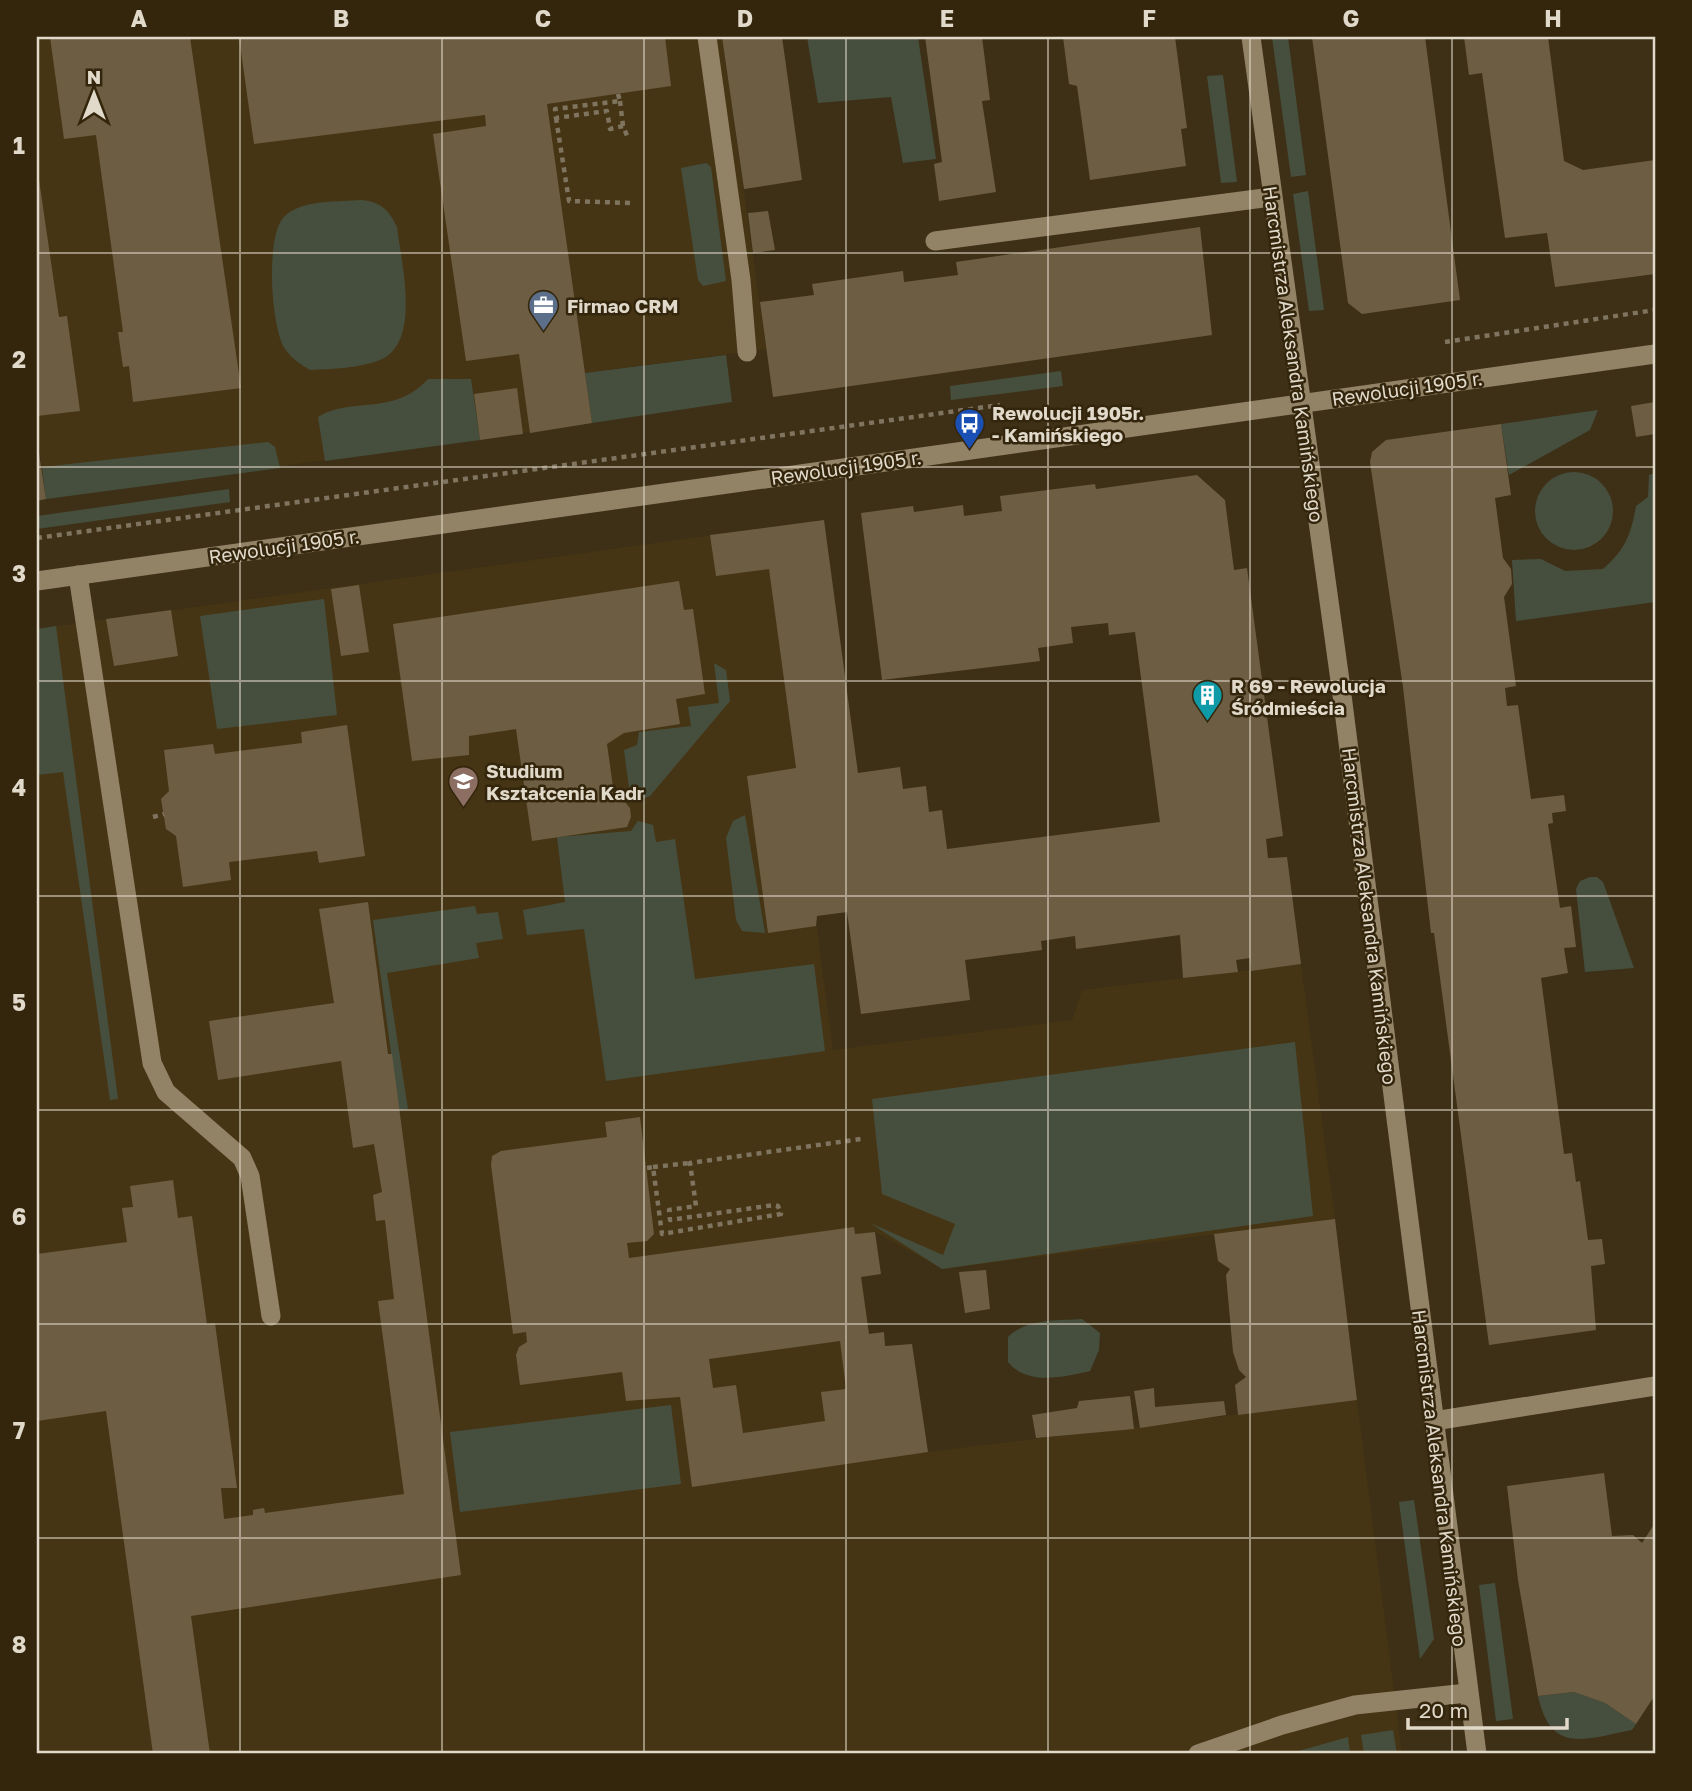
<svg xmlns="http://www.w3.org/2000/svg" width="1692" height="1791" font-family="'Golos Text',sans-serif">
<style>
.built{fill:#463514}
.green{fill:#464f3e}
.building{fill:#6d5e43;fill-rule:evenodd}
.lines{fill:none;stroke-linecap:round;stroke-linejoin:round}
.path{stroke:#7f745f;stroke-width:4.5;stroke-dasharray:5 5;stroke-linecap:butt}
.service{stroke:#928367;stroke-width:19}
.minor{stroke:#928367;stroke-width:19}
.tertiary{stroke:#928367;stroke-width:19}
.grid{fill:none;stroke:#e1d9ca;stroke-width:2;stroke-opacity:0.55}
.labels{text-anchor:middle;dominant-baseline:central;stroke-width:5;stroke-linejoin:round;paint-order:stroke}
.poi-label{font-size:19px;font-weight:bold;fill:#e1d9ca;stroke:#33260c;text-anchor:start}
.street-label{font-size:19px;fill:#e1d9ca;stroke:#33260c}
.neatline{fill:none;stroke:#e1d9ca;stroke-width:2.5}
.grid-label{font-size:23px;text-anchor:middle;font-weight:bold;fill:#e1d9ca}
</style>
<rect width="100%" height="100%" fill="#3d3016"/>
<!-- built -->
<g class="built">
<path d="M 37,37 L 722,37 L 766,349 L 585,373 L 592,423 L 46,499 L 37,428 Z"/>
<path d="M 764,528 L 833,1050 L 1072,1020 L 1082,990 L 1301,964 L 1335,1219 L 942,1269 L 875,1232 L 856,1234 L 885,1457 L 1357,1400 L 1402,1754 L 37,1754 L 37,629 Z"/>
</g>
<!-- green -->
<g class="green">
<path d="M 807,37 L 918,37 L 936,159 L 903,163 L 891,97 L 818,103 Z"/>
<path d="M 1272,37 L 1288,37 L 1306,175 L 1291,177 Z"/>
<path d="M 1223,75 L 1237,182 L 1221,183 L 1207,76 Z"/>
<path d="M 706,163 L 711,167 L 726,281 L 703,286 L 698,280 L 681,168 Z"/>
<path d="M 1308,191 L 1324,310 L 1309,311 L 1293,194 Z"/>
<path d="M 362,200 C 381,202 389,210 397,227 C 401,262 422,343 380,360 C 360,368 331,369 310,370 C 300,364 291,358 285,349 C 271,328 265,236 284,217 C 301,199 339,202 362,200 Z"/>
<path d="M 726,355 L 732,402 L 592,423 L 585,373 Z"/>
<path d="M 1061,371 L 1063,386 L 951,400 L 950,386 Z"/>
<path d="M 428,379 L 471,379 L 480,440 L 325,461 L 318,417 C 352,396 393,417 428,379 Z"/>
<path d="M 1598,410 L 1590,430 L 1509,475 L 1501,424 Z"/>
<path d="M 268,442 L 275,447 L 280,468 L 46,499 L 42,467 Z"/>
<circle cx="1574" cy="511" r="39"/>
<path d="M 1655,473 L 1655,602 L 1516,621 L 1512,560 L 1541,559 L 1565,571 L 1603,569 C 1625,550 1631,535 1636,506 L 1648,497 L 1649,475 Z"/>
<path d="M 229,489 L 230,502 L 37,529 L 37,516 Z"/>
<path d="M 324,599 L 337,715 L 217,729 L 200,616 Z"/>
<path d="M 56,626 L 118,1099 L 110,1100 L 63,772 L 37,775 L 37,629 Z"/>
<path d="M 714,663 L 726,670 L 730,701 L 650,796 L 631,803 L 624,750 L 637,745 L 639,732 L 691,726 L 688,707 L 719,703 Z"/>
<path d="M 745,815 L 765,933 L 742,931 L 736,920 L 726,838 L 733,821 Z"/>
<path d="M 638,821 L 653,825 L 656,842 L 675,839 L 695,979 L 814,964 L 825,1051 L 606,1081 L 584,929 L 527,935 L 523,910 L 565,902 L 557,837 L 631,831 Z"/>
<path d="M 1590,877 L 1597,877 L 1603,882 L 1634,968 L 1585,972 L 1576,889 L 1580,881 Z"/>
<path d="M 475,906 L 477,914 L 498,912 L 503,939 L 476,943 L 479,958 L 387,973 L 408,1109 L 399,1111 L 373,920 Z"/>
<path d="M 1295,1042 L 1313,1216 L 942,1269 L 870,1223 L 943,1255 L 955,1224 L 882,1194 L 872,1099 Z"/>
<path d="M 1082,1319 L 1100,1333 L 1099,1350 L 1090,1371 C 1063,1377 1028,1386 1008,1362 L 1008,1337 C 1028,1318 1056,1321 1082,1319 Z"/>
<path d="M 671,1405 L 681,1484 L 460,1512 L 450,1432 Z"/>
<path d="M 1414,1500 L 1434,1639 L 1420,1659 L 1399,1502 Z"/>
<path d="M 1495,1583 L 1513,1719 L 1496,1721 L 1479,1585 Z"/>
<path d="M 1574,1692 L 1605,1703 L 1636,1724 L 1632,1730 C 1585,1739 1551,1755 1538,1696 Z"/>
<path d="M 1393,1730 L 1397,1754 L 1364,1754 L 1361,1735 Z"/>
<path d="M 1348,1737 L 1350,1754 L 1288,1754 Z"/>
</g>
<!-- building -->
<g class="building">
<path d="M 50,37 L 190,37 L 241,388 L 133,402 L 129,366 L 123,367 L 118,332 L 123,332 L 96,135 L 64,139 Z"/>
<path d="M 239,37 L 665,37 L 671,86 L 547,104 L 592,423 L 530,433 L 519,354 L 466,361 L 433,134 L 486,126 L 485,115 L 254,144 Z"/>
<path d="M 722,37 L 782,37 L 802,180 L 744,189 Z"/>
<path d="M 925,37 L 982,37 L 990,100 L 982,101 L 996,192 L 939,201 L 934,164 L 942,162 Z"/>
<path d="M 1063,37 L 1175,37 L 1187,128 L 1181,129 L 1186,166 L 1090,180 L 1077,86 L 1069,84 Z"/>
<path d="M 1312,37 L 1425,37 L 1460,300 L 1362,314 L 1348,303 Z"/>
<path d="M 1464,37 L 1548,37 L 1564,161 L 1583,170 L 1655,160 L 1655,274 L 1555,287 L 1547,233 L 1505,238 L 1482,73 L 1469,75 Z"/>
<path d="M 37,166 L 59,317 L 67,316 L 80,411 L 37,416 Z"/>
<path d="M 768,211 L 775,250 L 753,253 L 748,213 Z"/>
<path d="M 1200,227 L 1212,335 L 773,397 L 760,302 L 814,295 L 812,284 L 903,271 L 904,282 L 958,275 L 956,262 Z"/>
<path d="M 517,388 L 523,434 L 480,440 L 474,394 Z"/>
<path d="M 1655,402 L 1655,434 L 1636,437 L 1631,406 Z"/>
<path d="M 1501,424 L 1511,495 L 1495,498 L 1503,558 L 1511,569 L 1512,584 L 1504,597 L 1516,686 L 1505,688 L 1507,706 L 1518,705 L 1531,799 L 1564,795 L 1566,811 L 1552,813 L 1553,823 L 1548,824 L 1560,908 L 1571,906 L 1576,947 L 1564,948 L 1568,973 L 1541,978 L 1564,1154 L 1572,1153 L 1576,1182 L 1580,1181 L 1588,1240 L 1602,1239 L 1605,1264 L 1591,1266 L 1596,1330 L 1489,1345 L 1434,933 L 1431,933 L 1403,687 L 1370,462 L 1372,452 L 1386,440 Z"/>
<path d="M 37,440 L 46,499 L 37,501 Z"/>
<path d="M 1197,475 L 1225,500 L 1234,570 L 1247,568 L 1283,836 L 1266,839 L 1268,858 L 1287,857 L 1301,964 L 1251,971 L 1250,958 L 1236,960 L 1238,972 L 1183,978 L 1180,935 L 1076,949 L 1075,936 L 1041,941 L 1042,950 L 965,960 L 970,1000 L 861,1014 L 847,912 L 817,916 L 816,926 L 768,933 L 747,776 L 796,768 L 769,569 L 716,576 L 710,535 L 824,520 L 858,773 L 900,767 L 903,789 L 926,786 L 929,812 L 942,810 L 947,849 L 1160,822 L 1135,632 L 1109,635 L 1108,623 L 1071,627 L 1073,643 L 1038,648 L 1040,661 L 882,680 L 861,513 L 913,506 L 914,512 L 963,505 L 964,516 L 1002,511 L 1000,496 L 1095,484 L 1096,489 Z"/>
<path d="M 679,581 L 684,610 L 693,609 L 705,694 L 676,699 L 680,724 L 624,733 L 607,744 L 615,801 L 624,801 L 630,808 L 631,817 L 627,827 L 532,841 L 516,729 L 469,736 L 469,755 L 412,761 L 393,624 Z"/>
<path d="M 359,585 L 369,652 L 341,656 L 331,589 Z"/>
<path d="M 171,610 L 178,656 L 114,666 L 106,619 Z"/>
<path d="M 347,725 L 365,856 L 319,863 L 317,851 L 229,862 L 231,880 L 183,887 L 176,836 L 166,829 L 161,799 L 169,791 L 164,750 L 213,744 L 215,754 L 302,743 L 301,732 Z"/>
<path d="M 368,902 L 388,1054 L 392,1054 L 461,1575 L 191,1616 L 210,1754 L 153,1754 L 106,1411 L 37,1421 L 37,1254 L 127,1242 L 122,1208 L 133,1207 L 130,1186 L 173,1180 L 178,1218 L 192,1216 L 207,1324 L 215,1323 L 237,1488 L 221,1488 L 224,1519 L 253,1515 L 253,1510 L 264,1508 L 265,1513 L 404,1494 L 378,1301 L 394,1299 L 385,1220 L 376,1221 L 373,1195 L 382,1192 L 374,1144 L 353,1148 L 341,1061 L 218,1080 L 209,1021 L 334,1003 L 319,909 Z"/>
<path d="M 640,1117 L 654,1234 L 647,1241 L 627,1243 L 629,1258 L 854,1227 L 855,1234 L 875,1232 L 881,1274 L 861,1277 L 869,1334 L 884,1332 L 885,1346 L 912,1344 L 928,1452 L 692,1487 L 680,1397 L 626,1401 L 622,1372 L 520,1385 L 516,1355 L 519,1347 L 527,1342 L 526,1332 L 513,1334 L 491,1165 L 492,1156 L 501,1151 L 607,1137 L 605,1122 ZM 840,1341 L 846,1389 L 821,1392 L 825,1421 L 743,1433 L 736,1385 L 713,1388 L 709,1359 Z"/>
<path d="M 1335,1219 L 1357,1400 L 1238,1415 L 1235,1385 L 1246,1377 L 1239,1370 L 1233,1352 L 1226,1275 L 1230,1269 L 1218,1261 L 1214,1234 Z"/>
<path d="M 986,1270 L 990,1309 L 965,1313 L 959,1272 Z"/>
<path d="M 1154,1388 L 1155,1407 L 1224,1401 L 1226,1415 L 1140,1428 L 1134,1391 Z"/>
<path d="M 1130,1396 L 1134,1429 L 1036,1438 L 1032,1415 L 1077,1408 L 1079,1401 Z"/>
<path d="M 1604,1473 L 1612,1536 L 1633,1535 L 1642,1543 L 1655,1523 L 1655,1695 L 1636,1724 L 1605,1703 L 1574,1692 L 1538,1696 L 1518,1580 L 1507,1486 Z"/>
</g>
<g class="lines">
<!-- path -->
<g class="path">
<path d="M 618,94 L 620,101 L 555,109 L 556,118 L 607,111 L 610,129 L 623,126 L 628,138"/>
<path d="M 620,101 L 623,126"/>
<path d="M 556,118 L 569,201 L 631,203"/>
<path d="M 1445,342 L 1655,310"/>
<path d="M 37,538 L 1000,405"/>
<path d="M 153,817 L 164,814"/>
<path d="M 653,1167 L 690,1163"/>
<path d="M 647,1168 L 653,1167 L 662,1234 L 781,1214 L 778,1206 L 774,1205 L 670,1220 L 669,1210 L 696,1206 L 690,1163 L 861,1139"/>
</g>
<!-- service -->
<g class="service">
<path d="M 707,37 L 741,280 L 747,352"/>
<path d="M 935,241 L 1272,197"/>
<path d="M 78,575 L 152,1063 L 166,1092 L 242,1158 L 250,1176 L 271,1316"/>
<path d="M 1434,1421 L 1655,1386"/>
<path d="M 1198,1754 L 1282,1725 L 1355,1705 L 1467,1693"/>
</g>
<!-- minor -->
<path class="minor" d="M 1251,37 L 1342,695 L 1477,1754"/>
<!-- tertiary -->
<path class="tertiary" d="M 37,581 L 1655,354"/>
</g>
<!-- grid -->
<path class="grid" d="M 240,37 L 240,1754M 442,37 L 442,1754M 644,37 L 644,1754M 846,37 L 846,1754M 1048,37 L 1048,1754M 1250,37 L 1250,1754M 1452,37 L 1452,1754M 37,253 L 1655,253M 37,467 L 1655,467M 37,681 L 1655,681M 37,896 L 1655,896M 37,1110 L 1655,1110M 37,1324 L 1655,1324M 37,1538 L 1655,1538"/>
<!-- icons -->
<defs>
<symbol id="office-pin" viewBox="-11 -11 22 30"><path d="M0 17L-7.5 6A9.5 9.5 0 1 1 7.5 6Z" fill="#5c6f8a" stroke="#33260c"/><path d="M-6-3h4V-5.5h4V-3h4V5H-6ZM-1-4.5V-3h2v-1.5ZM-6 0V1H6V0Z" fill="#fff"/></symbol>
<symbol id="bus-pin" viewBox="-11 -11 22 30"><path d="M0 17L-7.5 6A9.5 9.5 0 1 1 7.5 6Z" fill="#1a4fb4" stroke="#33260c"/><path d="M-5-6H5V4H4V6H2V4H-2V6H-4V4H-5ZM-3.5-4V0h7V-4ZM-3.5 1.2v1.5H-2V1.2ZM2 1.2v1.5H3.5V1.2Z" fill="#fff"/></symbol>
<symbol id="building-pin" viewBox="-11 -11 22 30"><path d="M0 17L-7.5 6A9.5 9.5 0 1 1 7.5 6Z" fill="#0f9aa8" stroke="#33260c"/><path d="M-4-6H4V6H1V3H-1V6H-4ZM-2.5-4.3h1.7v1.8h-1.7ZM.8-4.3h1.7v1.8H.8ZM-2.5-1h1.7V.8h-1.7ZM.8-1h1.7V.8H.8Z" fill="#fff"/></symbol>
<symbol id="university-pin" viewBox="-11 -11 22 30"><path d="M0 17L-7.5 6A9.5 9.5 0 1 1 7.5 6Z" fill="#8d6e63" stroke="#33260c"/><path d="M0-5L7-2L0 1L-7-2ZM-4 1L0 2.5L4 1V4Q0 6-4 4Z" fill="#fff"/></symbol>
</defs>
<g fill-rule="evenodd">
<use href="#office-pin" x="526" y="288" width="35" height="47"/>
<use href="#bus-pin" x="952" y="406" width="35" height="47"/>
<use href="#building-pin" x="1190" y="678" width="35" height="47"/>
<use href="#university-pin" x="446" y="764" width="35" height="47"/>
</g>
<g class="labels">
<!-- poi labels -->
<g class="poi-label">
<text x="567" y="305">Firmao CRM</text>
<text x="992" y="412">Rewolucji 1905r.<tspan x="992" dy="22">- Kamińskiego</tspan></text>
<text x="1231" y="685">R 69 - Rewolucja<tspan x="1231" dy="22">Śródmieścia</tspan></text>
<text x="486" y="770">Studium<tspan x="486" dy="22">Kształcenia Kadr</tspan></text>
</g>
<!-- street labels -->
<g class="street-label">
<text transform="translate(1294 354) rotate(82)">Harcmistrza Aleksandra Kamińskiego</text>
<text transform="translate(1407 388) rotate(-8)">Rewolucji 1905 r.</text>
<text transform="translate(846 467) rotate(-8)">Rewolucji 1905 r.</text>
<text transform="translate(284 546) rotate(-8)">Rewolucji 1905 r.</text>
<text transform="translate(1370 916) rotate(83)">Harcmistrza Aleksandra Kamińskiego</text>
<text transform="translate(1440 1478) rotate(83)">Harcmistrza Aleksandra Kamińskiego</text>
</g>
</g>
<!-- border -->
<rect width="1692" height="1791" fill="none" stroke="#33260c" stroke-width="77"/>
<!-- north arrow -->
<g transform="translate(94 94)" stroke="#33260c" stroke-width="5" paint-order="stroke">
<path d="M0-5L12 26L0 18L-12 26Z" fill="#e1d9ca"/>
<text y="-10" font-size="19" font-weight="bold" text-anchor="middle" fill="#e1d9ca">N</text>
</g>
<!-- scale -->
<path d="M1408 1718v10h159v-10" fill="none" stroke="#e1d9ca" stroke-width="3.5"/>
<text x="1419" y="1718" font-size="21" fill="#e1d9ca" stroke="#33260c" stroke-width="5" paint-order="stroke">20 m</text>
<rect x="38" y="38" width="1616" height="1714" class="neatline"/>
<g class="grid-label">
<text x="139" y="27">A</text>
<text x="341" y="27">B</text>
<text x="543" y="27">C</text>
<text x="745" y="27">D</text>
<text x="947" y="27">E</text>
<text x="1149" y="27">F</text>
<text x="1351" y="27">G</text>
<text x="1553" y="27">H</text>
<text x="19" y="154">1</text>
<text x="19" y="368">2</text>
<text x="19" y="582">3</text>
<text x="19" y="796">4</text>
<text x="19" y="1011">5</text>
<text x="19" y="1225">6</text>
<text x="19" y="1439">7</text>
<text x="19" y="1653">8</text>
</g>
</svg>
